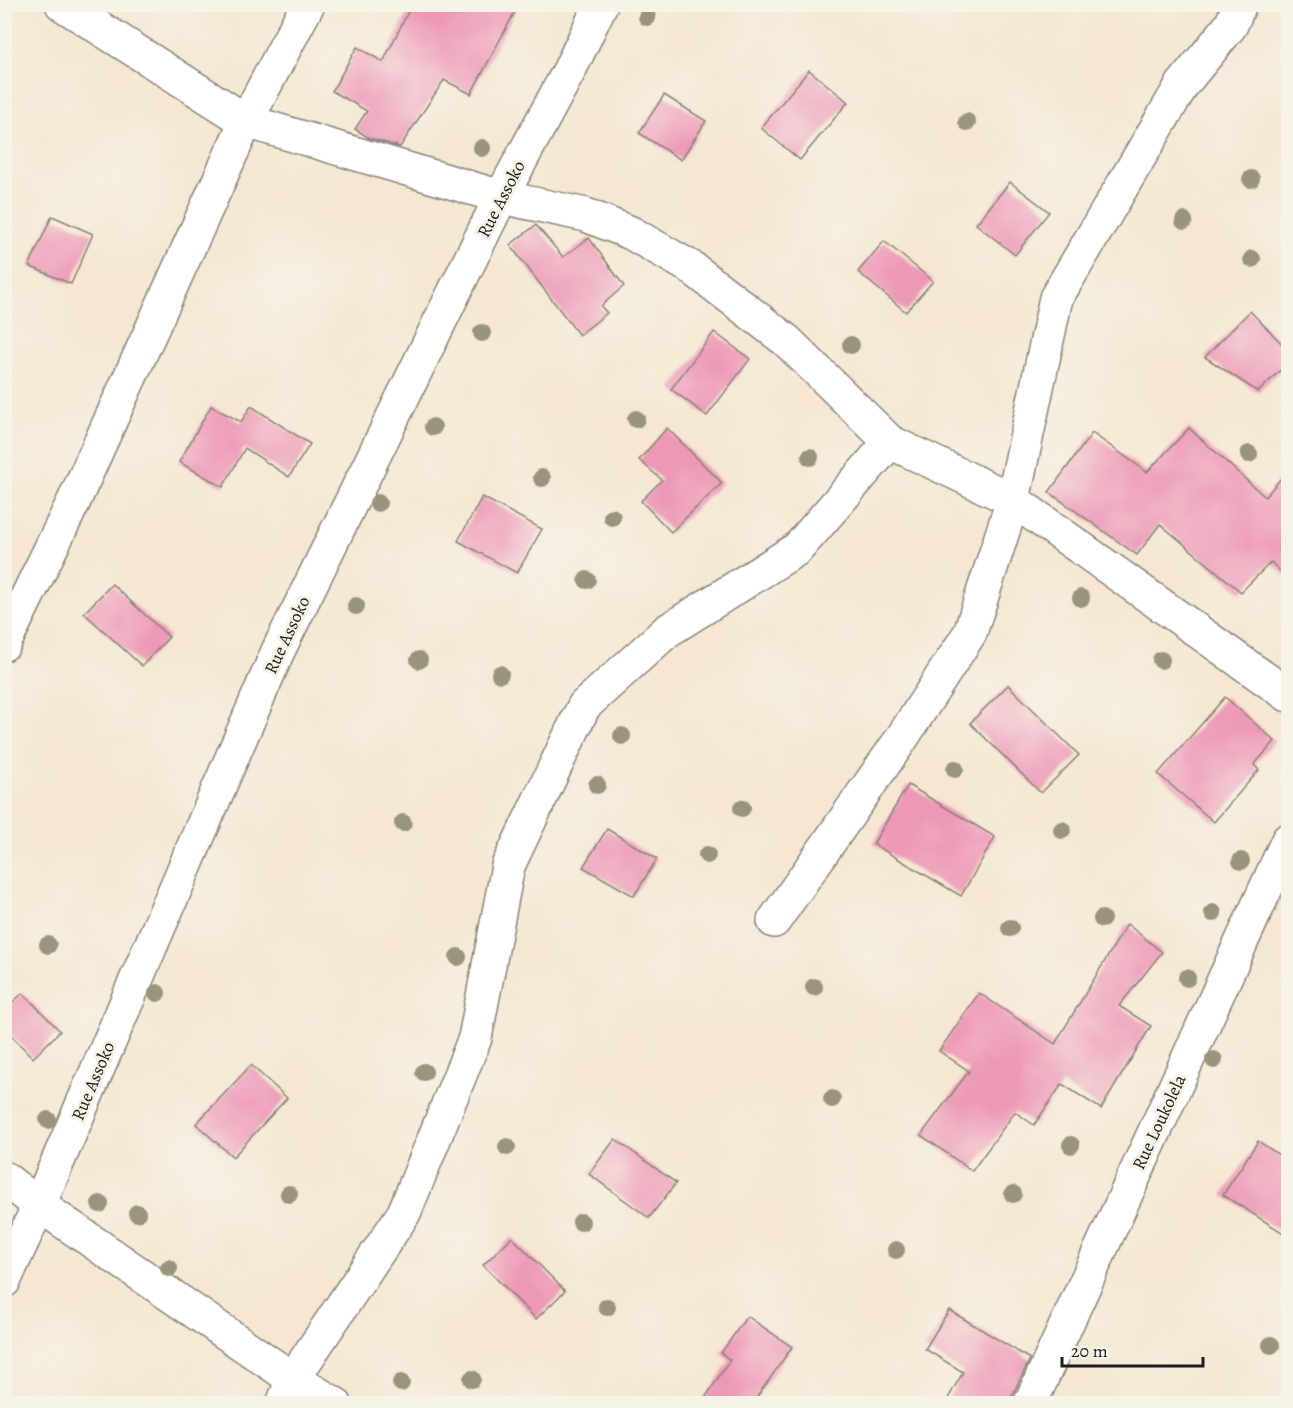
<svg xmlns="http://www.w3.org/2000/svg" width="1293" height="1408" font-family="Alegreya,serif">
<style>
.building{fill:#ed98b6}
.lines{fill:none;stroke-linecap:round;stroke-linejoin:round}
.street-casing{stroke:#888277;stroke-width:36}
.street{stroke:#fff;stroke-width:33}
.tree{fill:#98957c}
.labels{text-anchor:middle;dominant-baseline:central;stroke-width:6;stroke-linejoin:round;paint-order:stroke}
.street-label{font-size:18px;fill:#1c1c1c;stroke:#f7f3e8}
</style>
<rect width="100%" height="100%" fill="#f7f3e8"/>
<filter id="ink" filterUnits="userSpaceOnUse"><feTurbulence type="fractalNoise" baseFrequency=".0167" numOctaves="2"/><feDisplacementMap in="SourceGraphic" scale="12" xChannelSelector="R" yChannelSelector="G"/><feConvolveMatrix kernelMatrix="1 2 1 2 8 2 1 2 1" color-interpolation-filters="sRGB"/></filter>
<filter id="wash" filterUnits="userSpaceOnUse"><feTurbulence type="fractalNoise" baseFrequency=".008" numOctaves="4" result="noise"/><feDisplacementMap in="SourceGraphic" scale="24" xChannelSelector="R" yChannelSelector="G"/><feGaussianBlur stdDeviation="1.35" result="paint"/><feColorMatrix in="noise" values="0 0 0 0 0 0 0 0 0 0 0 0 0 0 0 0 0 1.4 0 .05"/><feComposite in="paint" operator="in"/></filter>
<g filter="url(#wash)">
<rect width="100%" height="100%" fill="#f5e7d2"/>
<g id="blocks">
<!-- building -->
<g class="building">
<path d="M 412,4 L 519,4 L 471,94 L 444,80 L 400,147 L 369,138 L 355,129 L 367,111 L 332,91 L 357,47 L 383,62 Z"/>
<path d="M 809,70 L 848,102 L 800,160 L 761,128 Z"/>
<path d="M 664,95 L 706,121 L 681,160 L 639,133 Z"/>
<path d="M 1010,182 L 1049,212 L 1015,255 L 976,224 Z"/>
<path d="M 52,216 L 93,234 L 71,284 L 29,266 Z"/>
<path d="M 536,225 L 563,257 L 589,238 L 624,286 L 601,306 L 607,313 L 579,335 L 510,245 Z"/>
<path d="M 884,241 L 933,281 L 906,312 L 858,272 Z"/>
<path d="M 1250,311 L 1288,350 L 1288,363 L 1258,392 L 1205,357 Z"/>
<path d="M 714,332 L 750,359 L 707,416 L 671,389 Z"/>
<path d="M 211,406 L 241,422 L 251,406 L 310,444 L 289,477 L 245,448 L 223,487 L 179,462 Z"/>
<path d="M 667,428 L 722,483 L 671,532 L 641,501 L 662,480 L 639,460 Z"/>
<path d="M 1189,428 L 1265,497 L 1288,470 L 1288,579 L 1271,562 L 1241,592 L 1160,524 L 1137,555 L 1049,492 L 1092,433 L 1147,472 Z"/>
<path d="M 482,497 L 542,529 L 517,573 L 458,541 Z"/>
<path d="M 112,584 L 169,637 L 142,666 L 84,613 Z"/>
<path d="M 1008,685 L 1079,755 L 1041,793 L 970,723 Z"/>
<path d="M 1225,697 L 1275,741 L 1254,765 L 1259,770 L 1214,822 L 1158,774 Z"/>
<path d="M 908,785 L 995,837 L 961,896 L 873,844 Z"/>
<path d="M 607,829 L 657,859 L 634,896 L 583,867 Z"/>
<path d="M 1127,924 L 1162,952 L 1119,1006 L 1151,1026 L 1101,1109 L 1062,1084 L 1034,1125 L 1015,1112 L 972,1171 L 921,1135 L 969,1071 L 939,1051 L 979,993 L 1055,1044 Z"/>
<path d="M 23,993 L 60,1031 L 33,1058 L 4,1028 L 4,1010 Z"/>
<path d="M 251,1065 L 287,1098 L 233,1157 L 196,1124 Z"/>
<path d="M 615,1139 L 676,1183 L 649,1218 L 589,1174 Z"/>
<path d="M 1258,1141 L 1288,1161 L 1288,1236 L 1223,1195 Z"/>
<path d="M 512,1237 L 565,1291 L 536,1319 L 483,1265 Z"/>
<path d="M 949,1310 L 1030,1359 L 1008,1404 L 945,1404 L 963,1372 L 925,1349 Z"/>
<path d="M 747,1316 L 792,1347 L 752,1404 L 701,1404 L 730,1360 L 721,1353 Z"/>
</g>
</g>
</g>
<g filter="url(#ink)">
<use href="#blocks" fill-opacity="0" stroke="#888277" stroke-width="1.5"/>
<g class="lines">
<defs>
<g id="street">
<path d="M 62,4 L 246,121 L 501,197 L 586,215 L 631,233 L 692,268 L 787,341 L 890,442 L 1013,500 L 1288,695"/>
<path d="M 4,644 L 73,503 L 246,121 L 308,4"/>
<path d="M 774,921 L 900,741 L 970,633 L 1013,500 L 1056,298 L 1182,85 L 1231,25 L 1240,4"/>
<path d="M 4,1178 L 39,1205 L 293,1379 L 335,1404"/>
<path d="M 4,1281 L 39,1205 L 278,651 L 501,197 L 569,71 L 601,4"/>
<path d="M 283,1404 L 293,1379 L 404,1213 L 475,1038 L 508,866 L 584,706 L 667,631 L 797,549 L 890,442"/>
<path d="M 1030,1404 L 1288,840"/>
</g>
</defs>
<!-- street casing -->
<use href="#street" class="street-casing"/>
<!-- street -->
<use href="#street" class="street"/>
</g>
<!-- trees -->
<g class="tree">
<circle cx="647" cy="17" r="9"/>
<circle cx="967" cy="122" r="9"/>
<circle cx="482" cy="148" r="9"/>
<circle cx="1251" cy="179" r="9"/>
<circle cx="1184" cy="221" r="9"/>
<circle cx="1252" cy="259" r="9"/>
<circle cx="482" cy="333" r="9"/>
<circle cx="851" cy="345" r="9"/>
<circle cx="636" cy="419" r="9"/>
<circle cx="433" cy="427" r="9"/>
<circle cx="1249" cy="454" r="9"/>
<circle cx="810" cy="457" r="9"/>
<circle cx="542" cy="478" r="9"/>
<circle cx="378" cy="503" r="9"/>
<circle cx="612" cy="517" r="9"/>
<circle cx="587" cy="580" r="9"/>
<circle cx="1081" cy="598" r="9"/>
<circle cx="356" cy="606" r="9"/>
<circle cx="419" cy="660" r="9"/>
<circle cx="1161" cy="660" r="9"/>
<circle cx="500" cy="674" r="9"/>
<circle cx="622" cy="736" r="9"/>
<circle cx="955" cy="769" r="9"/>
<circle cx="597" cy="785" r="9"/>
<circle cx="742" cy="808" r="9"/>
<circle cx="403" cy="823" r="9"/>
<circle cx="1062" cy="830" r="9"/>
<circle cx="707" cy="855" r="9"/>
<circle cx="1241" cy="861" r="9"/>
<circle cx="1213" cy="913" r="9"/>
<circle cx="1102" cy="919" r="9"/>
<circle cx="1010" cy="928" r="9"/>
<circle cx="48" cy="945" r="9"/>
<circle cx="458" cy="957" r="9"/>
<circle cx="1187" cy="978" r="9"/>
<circle cx="814" cy="987" r="9"/>
<circle cx="157" cy="993" r="9"/>
<circle cx="1214" cy="1060" r="9"/>
<circle cx="424" cy="1072" r="9"/>
<circle cx="832" cy="1099" r="9"/>
<circle cx="48" cy="1120" r="9"/>
<circle cx="1071" cy="1145" r="9"/>
<circle cx="507" cy="1147" r="9"/>
<circle cx="289" cy="1194" r="9"/>
<circle cx="1013" cy="1194" r="9"/>
<circle cx="100" cy="1204" r="9"/>
<circle cx="137" cy="1213" r="9"/>
<circle cx="581" cy="1222" r="9"/>
<circle cx="896" cy="1250" r="9"/>
<circle cx="169" cy="1268" r="9"/>
<circle cx="607" cy="1307" r="9"/>
<circle cx="1271" cy="1345" r="9"/>
<circle cx="472" cy="1379" r="9"/>
<circle cx="401" cy="1383" r="9"/>
</g>
</g>
<g class="labels">
<!-- street labels -->
<g class="street-label">
<text transform="translate(501 199) rotate(-63)">Rue Assoko</text>
<text transform="translate(287 635) rotate(-65)">Rue Assoko</text>
<text transform="translate(93 1081) rotate(-67)">Rue Assoko</text>
<text transform="translate(1159 1122) rotate(-65)">Rue Loukolela</text>
</g>
</g>
<!-- margin -->
<rect width="1293" height="1408" fill="none" stroke="#f7f3e8" stroke-width="24"/>
<!-- scale -->
<path d="M1062 1357v9h141v-9" fill="none" stroke="#1c1c1c" stroke-width="3"/>
<text x="1071" y="1357" font-size="18" fill="#1c1c1c" stroke="#f7f3e8" stroke-width="4.5" paint-order="stroke">20 m</text>
</svg>
